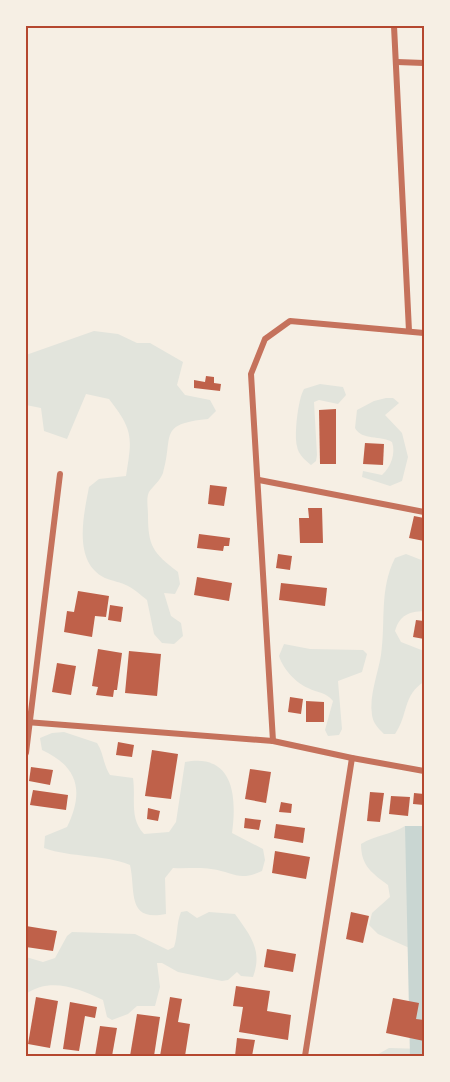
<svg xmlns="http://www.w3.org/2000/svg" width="450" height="1082" font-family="'Exo 2',sans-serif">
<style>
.green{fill:#e2e4dc}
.water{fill:#c9d6d2}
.building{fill:#bf614a}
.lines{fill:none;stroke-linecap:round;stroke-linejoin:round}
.minor{stroke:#c5725c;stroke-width:6}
.neatline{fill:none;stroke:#b5482f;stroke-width:2}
</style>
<rect width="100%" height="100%" fill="#f6efe4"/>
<!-- green -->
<g class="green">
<path d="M 94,331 L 118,334 L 137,343 L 150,343 L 183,362 L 177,385 L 185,395 L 210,400 L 216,411 L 208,419 C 157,424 174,436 163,473 C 160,481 153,486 149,492 C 146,498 148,508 148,515 C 148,546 153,553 178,572 L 180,584 L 175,594 L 164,593 L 171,616 L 181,623 L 183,636 L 174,644 L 162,643 L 154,634 L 147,600 C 141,595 134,589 128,586 C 121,582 112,581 105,578 C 72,562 84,514 89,487 L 99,479 L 126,476 C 132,438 134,431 109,399 L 86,394 L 67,439 L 44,431 L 41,408 L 26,405 L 26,355 Z"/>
<path d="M 320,384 L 343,387 L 346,395 L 338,404 L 319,400 L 314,402 L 317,455 L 316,461 L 311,465 C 305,460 298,454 297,446 C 294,435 298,399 304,389 Z"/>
<path d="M 386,398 L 393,398 L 399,403 L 385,415 L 402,433 L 408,457 L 402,481 L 390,486 L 362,477 L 363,471 L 382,475 C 391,467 396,453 392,442 C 381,435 362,441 355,428 L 357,410 L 374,401 Z"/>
<path d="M 406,554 L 424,561 L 424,611 C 408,612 400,615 395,631 L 401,642 L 424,651 L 424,682 C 403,694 408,716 395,734 L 384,734 C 378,728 373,723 372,715 C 369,695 378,674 381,655 C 386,622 379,590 395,558 Z"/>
<path d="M 284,644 L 310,649 L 363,650 L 367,654 L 362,672 L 338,681 L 342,729 L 339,735 L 328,736 L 325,730 L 333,701 C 326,692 318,693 308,688 C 296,683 283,669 279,656 Z"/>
<path d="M 64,732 L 97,743 C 104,754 103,764 110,775 L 133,778 C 136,799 129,818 144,834 L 169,832 L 176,822 L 185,762 C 234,753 237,797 232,833 L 263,849 L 265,860 L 262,871 C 238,882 234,872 211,869 C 199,867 185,869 173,868 L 165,878 L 166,914 C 126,922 136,891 130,865 C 103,854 72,858 44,848 L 45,836 L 67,827 C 84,792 79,767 42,750 L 40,738 L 52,733 Z"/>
<path d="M 405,826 L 424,842 L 414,950 L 378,934 L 369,925 L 372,913 L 390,897 L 388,885 C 372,873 361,866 361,844 C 375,835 391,835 405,826 Z"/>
<path d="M 187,911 L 197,918 L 209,912 L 235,914 C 250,935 263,950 253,977 L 241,976 L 237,972 L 228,980 L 222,981 L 178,972 L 162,963 L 157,963 L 160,987 L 155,1006 L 137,1006 L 128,1014 L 112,1020 L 107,1017 L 103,1000 C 78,988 50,977 26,994 L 26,957 L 43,962 L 55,958 L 67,936 L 72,932 L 135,934 L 168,950 L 174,947 C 178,936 176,924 181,912 Z"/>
<path d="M 389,1048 L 424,1049 L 424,1056 L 375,1056 Z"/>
</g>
<!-- water -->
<path class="water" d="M 405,826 L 424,826 L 424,1056 L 410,1056 Z"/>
<!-- building -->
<g class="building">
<path d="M 206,376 L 214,377 L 214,383 L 221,384 L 220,391 L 194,388 L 194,380 L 205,382 Z"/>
<path d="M 336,409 L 336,464 L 320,464 L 319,410 Z"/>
<path d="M 365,443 L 384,444 L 383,465 L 363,464 Z"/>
<path d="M 210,485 L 227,487 L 224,506 L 208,504 Z"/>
<path d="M 308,508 L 322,508 L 323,543 L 300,543 L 299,518 L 309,518 Z"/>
<path d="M 414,516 L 424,518 L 424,541 L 409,538 Z"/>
<path d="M 199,534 L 230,538 L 229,546 L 224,546 L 223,551 L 197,548 Z"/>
<path d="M 278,554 L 292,556 L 290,570 L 276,568 Z"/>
<path d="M 197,577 L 232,583 L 229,601 L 194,595 Z"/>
<path d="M 281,583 L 327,588 L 325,606 L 279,600 Z"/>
<path d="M 78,591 L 109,596 L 106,617 L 95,616 L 92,637 L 64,632 L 67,611 L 74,612 Z"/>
<path d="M 110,605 L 123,607 L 121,622 L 108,620 Z"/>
<path d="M 416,620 L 424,621 L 424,639 L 413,637 Z"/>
<path d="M 98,649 L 122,653 L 117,690 L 114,690 L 113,697 L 96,695 L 98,687 L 92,686 Z"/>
<path d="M 129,651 L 161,654 L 157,696 L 125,693 Z"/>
<path d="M 57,663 L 76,666 L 71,695 L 52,692 Z"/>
<path d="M 290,697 L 303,699 L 301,714 L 288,712 Z"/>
<path d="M 306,701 L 324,702 L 324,722 L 306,722 Z"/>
<path d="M 118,742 L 134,745 L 132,757 L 116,755 Z"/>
<path d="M 152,750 L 178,754 L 171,799 L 145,796 Z"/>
<path d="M 31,767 L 53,770 L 50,785 L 29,781 Z"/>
<path d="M 250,769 L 271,772 L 266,803 L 245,799 Z"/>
<path d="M 33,790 L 68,795 L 66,810 L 30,805 Z"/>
<path d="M 370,792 L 384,793 L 380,822 L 367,821 Z"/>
<path d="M 414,793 L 424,794 L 424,805 L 413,804 Z"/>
<path d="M 391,796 L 410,797 L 408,816 L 389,814 Z"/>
<path d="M 281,802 L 292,804 L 291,813 L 279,812 Z"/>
<path d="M 148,808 L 160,811 L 158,821 L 147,819 Z"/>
<path d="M 245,818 L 261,820 L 259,830 L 244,828 Z"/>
<path d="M 276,824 L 305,828 L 303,843 L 274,838 Z"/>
<path d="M 275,851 L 310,857 L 306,879 L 272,873 Z"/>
<path d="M 351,912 L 369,916 L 363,943 L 346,939 Z"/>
<path d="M 26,926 L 57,931 L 53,951 L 26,947 Z"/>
<path d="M 267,949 L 296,954 L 293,972 L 264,967 Z"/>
<path d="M 236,986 L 270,991 L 267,1011 L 291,1015 L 288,1040 L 239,1032 L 243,1007 L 233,1006 Z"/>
<path d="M 36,997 L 58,1001 L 50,1048 L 28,1044 Z"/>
<path d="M 170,997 L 182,999 L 178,1022 L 190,1024 L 185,1056 L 160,1056 Z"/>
<path d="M 393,998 L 419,1003 L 416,1019 L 424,1020 L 424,1041 L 386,1033 Z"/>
<path d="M 70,1002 L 97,1007 L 95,1018 L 85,1016 L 79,1051 L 63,1049 Z"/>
<path d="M 137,1014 L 160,1017 L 154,1056 L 130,1056 Z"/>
<path d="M 100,1026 L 117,1028 L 112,1056 L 95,1056 Z"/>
<path d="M 237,1038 L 255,1040 L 252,1056 L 235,1056 Z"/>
</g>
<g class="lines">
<!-- minor -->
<g class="minor">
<path d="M 394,26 L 409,331"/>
<path d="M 397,62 L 424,63"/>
<path d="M 259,480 L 424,512"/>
<path d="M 26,722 L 273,741 L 352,758 L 424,771"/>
<path d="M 273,741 L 251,374 L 265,339 L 290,321 L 424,333"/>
<path d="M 26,753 L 60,474"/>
<path d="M 305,1056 L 352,758"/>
</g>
</g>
<!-- border -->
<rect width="450" height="1082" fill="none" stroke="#f6efe4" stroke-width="54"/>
<rect x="27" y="27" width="396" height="1028" class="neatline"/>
</svg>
